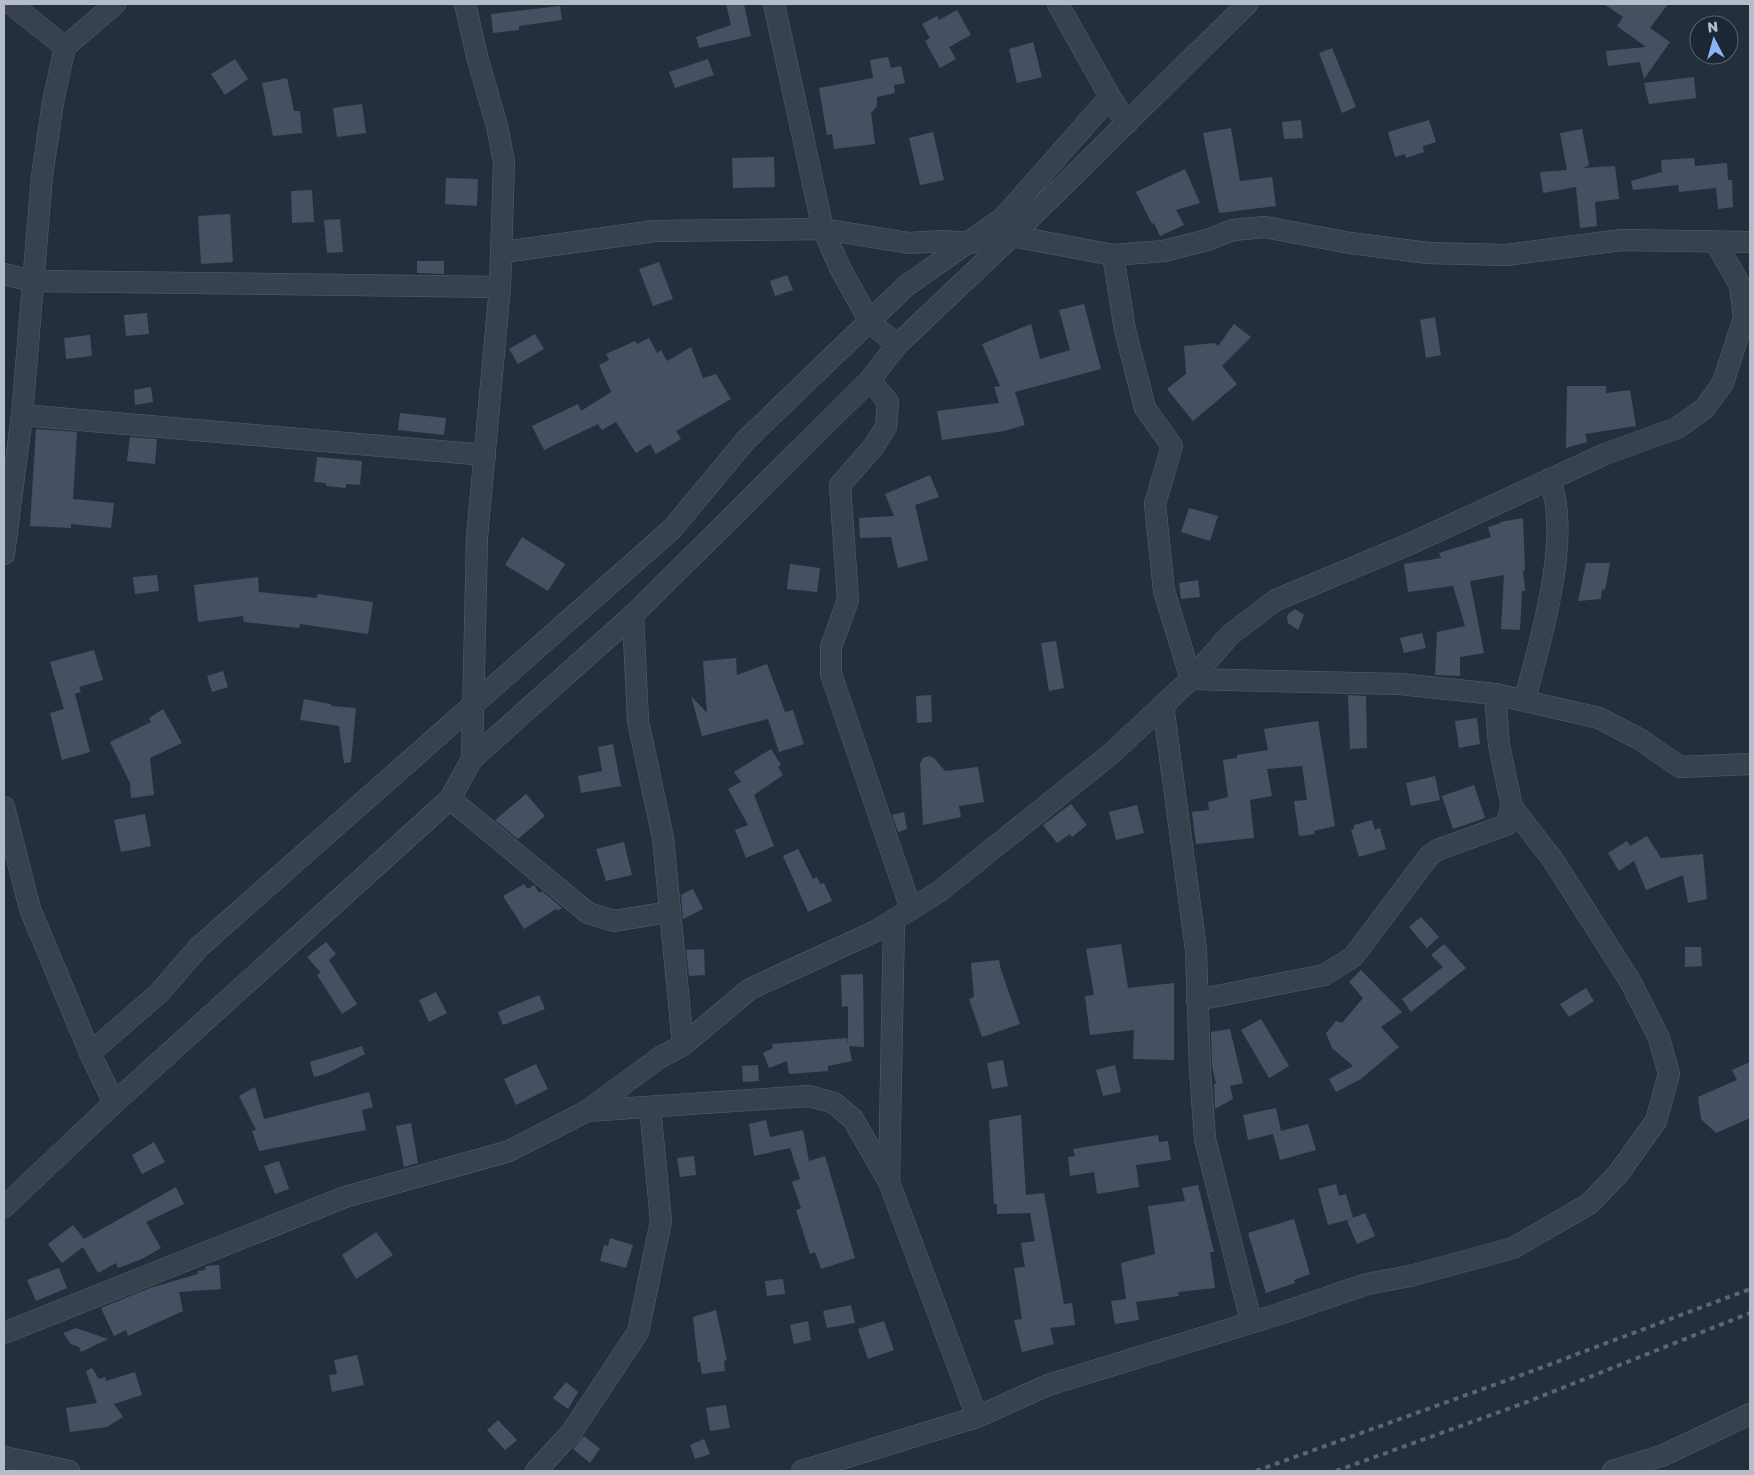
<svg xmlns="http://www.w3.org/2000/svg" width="1754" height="1475" font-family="'Golos Text',sans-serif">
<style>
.building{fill:#455162}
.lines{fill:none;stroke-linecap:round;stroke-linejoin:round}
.minor-casing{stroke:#565f6c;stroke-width:22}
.minor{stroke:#38414e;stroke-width:21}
.rail{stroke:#5a6575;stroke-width:4;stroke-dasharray:5 5;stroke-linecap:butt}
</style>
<rect width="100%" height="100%" fill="#242f3e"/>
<!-- building -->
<g class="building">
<path d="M 726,4 L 744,4 L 751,36 L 699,48 L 696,37 L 731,25 Z"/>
<path d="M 1604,4 L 1668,4 L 1650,28 L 1670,42 L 1644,79 L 1640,62 L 1608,66 L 1606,51 L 1646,47 L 1617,26 L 1623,17 Z"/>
<path d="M 560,6 L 562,20 L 519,26 L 519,30 L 493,33 L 491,14 Z"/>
<path d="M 957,10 L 971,35 L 949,47 L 956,59 L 940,68 L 925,41 L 930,38 L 922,24 L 937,16 L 939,20 Z"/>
<path d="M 1033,42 L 1042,77 L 1017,83 L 1009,49 Z"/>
<path d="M 1332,48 L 1356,107 L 1342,113 L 1319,53 Z"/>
<path d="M 888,57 L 891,68 L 901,66 L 905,83 L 894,85 L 895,93 L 877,97 L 877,106 L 871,113 L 875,144 L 834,149 L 832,134 L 827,135 L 819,88 L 873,78 L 870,60 Z"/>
<path d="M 235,59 L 248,79 L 225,95 L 211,74 Z"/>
<path d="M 708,59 L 714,75 L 675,88 L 669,72 Z"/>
<path d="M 1694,77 L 1696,98 L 1649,104 L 1644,83 Z"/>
<path d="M 287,78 L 294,111 L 300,111 L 302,133 L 273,136 L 262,83 Z"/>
<path d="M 362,104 L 366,133 L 337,137 L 333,108 Z"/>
<path d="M 1301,120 L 1303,138 L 1284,139 L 1282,122 Z"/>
<path d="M 1429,120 L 1436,142 L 1423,146 L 1424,152 L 1406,158 L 1405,154 L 1395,157 L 1388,132 Z"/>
<path d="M 1231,128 L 1240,181 L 1272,177 L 1276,206 L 1219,213 L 1203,133 Z"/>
<path d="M 1582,129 L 1589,165 L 1583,168 L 1615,166 L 1619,199 L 1595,202 L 1597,226 L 1580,228 L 1576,187 L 1543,193 L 1540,172 L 1567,170 L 1560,133 Z"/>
<path d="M 933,132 L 944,180 L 920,185 L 909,138 Z"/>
<path d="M 774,157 L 775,187 L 733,188 L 732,158 Z"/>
<path d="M 1694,158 L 1695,166 L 1727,163 L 1728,180 L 1732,180 L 1733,207 L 1718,209 L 1716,188 L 1679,192 L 1678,185 L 1633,190 L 1631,181 L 1662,172 L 1661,160 Z"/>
<path d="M 1185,169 L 1200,203 L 1176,210 L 1184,225 L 1160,236 L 1154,223 L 1152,224 L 1136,192 Z"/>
<path d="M 446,178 L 478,179 L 477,206 L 445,204 Z"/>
<path d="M 312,190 L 314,222 L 292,223 L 291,191 Z"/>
<path d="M 230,214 L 233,262 L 201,264 L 198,216 Z"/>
<path d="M 340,219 L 343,252 L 327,253 L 324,220 Z"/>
<path d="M 417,261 L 444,261 L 444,274 L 417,273 Z"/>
<path d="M 659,262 L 673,299 L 653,306 L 639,269 Z"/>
<path d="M 787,275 L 793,290 L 775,296 L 770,281 Z"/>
<path d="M 1084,304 L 1101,369 L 1015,392 L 1025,425 L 1004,431 L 942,440 L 937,411 L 999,403 L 994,387 L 1000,386 L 982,344 L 1031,324 L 1040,359 L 1070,350 L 1059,310 Z"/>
<path d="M 147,313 L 149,334 L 126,336 L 124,315 Z"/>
<path d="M 1435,317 L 1441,355 L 1426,358 L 1420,320 Z"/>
<path d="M 1234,324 L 1251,337 L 1222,366 L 1237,384 L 1193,421 L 1167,389 L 1186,374 L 1184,346 L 1215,343 L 1218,346 Z"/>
<path d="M 535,334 L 544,349 L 518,364 L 509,349 Z"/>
<path d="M 90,335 L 92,356 L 66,359 L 64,338 Z"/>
<path d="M 649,338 L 657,353 L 661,350 L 667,361 L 691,347 L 703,378 L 716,374 L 731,399 L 676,431 L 681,439 L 656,454 L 650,444 L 636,453 L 616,422 L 602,430 L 598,424 L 544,450 L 532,426 L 578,404 L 581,411 L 611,392 L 599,365 L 609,360 L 606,354 L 635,341 L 637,344 Z"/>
<path d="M 1567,386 L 1606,386 L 1606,393 L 1630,390 L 1636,426 L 1585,434 L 1587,442 L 1566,448 Z"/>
<path d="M 151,387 L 153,402 L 135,405 L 134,390 Z"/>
<path d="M 400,413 L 446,418 L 444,435 L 398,430 Z"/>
<path d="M 36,429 L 77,432 L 73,499 L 114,503 L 111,528 L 71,524 L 71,528 L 30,526 Z"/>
<path d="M 130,437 L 157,439 L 155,464 L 127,461 Z"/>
<path d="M 317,457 L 362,461 L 360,485 L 346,484 L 346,488 L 326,486 L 326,483 L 314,482 Z"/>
<path d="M 930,475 L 939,497 L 915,505 L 928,560 L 898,568 L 891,537 L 860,538 L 859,518 L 894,516 L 885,494 Z"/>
<path d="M 1189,508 L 1218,516 L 1210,541 L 1181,532 Z"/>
<path d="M 1523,518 L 1525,570 L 1523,571 L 1525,591 L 1522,591 L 1520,630 L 1501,629 L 1504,575 L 1470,581 L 1484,653 L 1460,657 L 1460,676 L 1435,675 L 1437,632 L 1465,626 L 1453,586 L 1408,592 L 1404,564 L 1441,558 L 1439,553 L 1491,537 L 1488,527 L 1501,523 L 1500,522 Z"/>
<path d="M 522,537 L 565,564 L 548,591 L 505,565 Z"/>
<path d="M 1586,563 L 1610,563 L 1605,590 L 1602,589 L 1601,599 L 1578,601 Z"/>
<path d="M 790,564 L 820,568 L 817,592 L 787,589 Z"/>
<path d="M 157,575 L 159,591 L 135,594 L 133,577 Z"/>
<path d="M 258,577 L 259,592 L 317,598 L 318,594 L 373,602 L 368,634 L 300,624 L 299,628 L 244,622 L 243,616 L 198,622 L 194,585 Z"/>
<path d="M 1198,580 L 1200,597 L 1181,599 L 1179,583 Z"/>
<path d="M 1295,609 L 1304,615 L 1298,630 L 1288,623 L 1287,618 L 1288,614 Z"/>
<path d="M 1422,633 L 1426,648 L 1404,653 L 1400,638 Z"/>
<path d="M 1056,641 L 1064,688 L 1049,691 L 1041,643 Z"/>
<path d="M 94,650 L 103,680 L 79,687 L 81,692 L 75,694 L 90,752 L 62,760 L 50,713 L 64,709 L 50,662 Z"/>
<path d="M 736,658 L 737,675 L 767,664 L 785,712 L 793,710 L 804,744 L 779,752 L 768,719 L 702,736 L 691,696 L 707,713 L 703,661 Z"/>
<path d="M 223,671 L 228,687 L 212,692 L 207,676 Z"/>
<path d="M 931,695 L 932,722 L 917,723 L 916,696 Z"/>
<path d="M 1348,695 L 1366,696 L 1367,748 L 1350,749 Z"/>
<path d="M 304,699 L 331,704 L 331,706 L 356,708 L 351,762 L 344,763 L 339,726 L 300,720 Z"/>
<path d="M 163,709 L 182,743 L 150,758 L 154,795 L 131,798 L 130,783 L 110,742 L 151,722 L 149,718 Z"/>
<path d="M 1477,718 L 1480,744 L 1459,748 L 1455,721 Z"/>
<path d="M 1318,721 L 1335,826 L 1314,831 L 1315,834 L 1299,836 L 1294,801 L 1307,800 L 1302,766 L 1267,769 L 1272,796 L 1250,800 L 1254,838 L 1196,844 L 1192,812 L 1209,810 L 1208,802 L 1228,797 L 1223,760 L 1237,758 L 1237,755 L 1268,750 L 1264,729 Z"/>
<path d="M 613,744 L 621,786 L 581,793 L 578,776 L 602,771 L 598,747 Z"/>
<path d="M 771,749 L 781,765 L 778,767 L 783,775 L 754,795 L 774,846 L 746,858 L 735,830 L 748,825 L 728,789 L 741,782 L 734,772 Z"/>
<path d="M 929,756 L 934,758 L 945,771 L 978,767 L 984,802 L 959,806 L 961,817 L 923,825 L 920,764 L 923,758 Z"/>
<path d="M 1435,776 L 1440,800 L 1411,806 L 1406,783 Z"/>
<path d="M 1474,785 L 1485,818 L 1453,829 L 1442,796 Z"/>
<path d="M 526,794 L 545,816 L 518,839 L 495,820 Z"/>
<path d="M 1071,804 L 1087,825 L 1072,837 L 1070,834 L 1057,843 L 1043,825 Z"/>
<path d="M 1137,805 L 1144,833 L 1116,840 L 1109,812 Z"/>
<path d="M 904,812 L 907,829 L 898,832 L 892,815 Z"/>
<path d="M 145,814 L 151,846 L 121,852 L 114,820 Z"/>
<path d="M 1372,820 L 1375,830 L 1380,828 L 1386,849 L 1359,857 L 1351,830 L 1354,829 L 1354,825 Z"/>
<path d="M 1647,836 L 1661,858 L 1703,854 L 1707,899 L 1688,903 L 1683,875 L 1646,890 L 1634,861 L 1619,871 L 1608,853 L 1627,841 L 1630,846 Z"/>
<path d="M 624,842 L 632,875 L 606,881 L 596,849 Z"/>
<path d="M 798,849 L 813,879 L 817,877 L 820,884 L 824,883 L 832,901 L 808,912 L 783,856 Z"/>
<path d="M 524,884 L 528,889 L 534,885 L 539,893 L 542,891 L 562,908 L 557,911 L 556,909 L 524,929 L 503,896 Z"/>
<path d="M 693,889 L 703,909 L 683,919 L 681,895 Z"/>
<path d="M 1421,917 L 1439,937 L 1427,948 L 1409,927 Z"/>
<path d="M 326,942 L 336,954 L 329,960 L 357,1004 L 342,1014 L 317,975 L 321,973 L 307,957 Z"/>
<path d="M 1121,944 L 1128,988 L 1174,983 L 1174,1060 L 1133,1059 L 1134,1030 L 1090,1035 L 1085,996 L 1094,995 L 1086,949 Z"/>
<path d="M 1444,944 L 1466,968 L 1411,1012 L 1402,999 L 1443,967 L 1431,955 Z"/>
<path d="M 1685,947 L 1701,947 L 1702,966 L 1685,967 Z"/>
<path d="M 704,949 L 705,975 L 689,976 L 686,950 Z"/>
<path d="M 999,960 L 1001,970 L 1020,1024 L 982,1037 L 969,999 L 974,997 L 971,963 Z"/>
<path d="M 1361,970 L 1402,1012 L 1381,1027 L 1399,1047 L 1361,1079 L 1336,1092 L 1329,1079 L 1353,1066 L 1332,1048 L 1326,1033 L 1336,1021 L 1342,1023 L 1363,998 L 1349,982 Z"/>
<path d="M 863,974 L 864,1047 L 849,1046 L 852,1061 L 828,1066 L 828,1071 L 789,1074 L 787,1061 L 769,1068 L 763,1053 L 773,1048 L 772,1044 L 847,1038 L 848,1044 L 848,1006 L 842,1007 L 841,975 Z"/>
<path d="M 1586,988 L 1594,1001 L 1569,1017 L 1560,1004 Z"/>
<path d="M 436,992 L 447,1013 L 429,1022 L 419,1000 Z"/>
<path d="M 539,995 L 545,1009 L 503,1025 L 498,1012 Z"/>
<path d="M 1261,1019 L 1289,1066 L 1269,1078 L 1241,1030 Z"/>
<path d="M 1230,1029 L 1243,1083 L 1230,1086 L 1233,1099 L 1215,1109 L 1214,1084 L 1216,1084 L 1212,1066 L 1211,1032 Z"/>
<path d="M 362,1046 L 365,1054 L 328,1073 L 314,1077 L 310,1062 Z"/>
<path d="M 1003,1060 L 1008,1086 L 992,1089 L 987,1063 Z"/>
<path d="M 1750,1062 L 1750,1118 L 1716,1133 L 1701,1119 L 1698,1097 L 1737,1080 L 1732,1070 Z"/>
<path d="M 536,1064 L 548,1089 L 516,1105 L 504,1079 Z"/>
<path d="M 758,1065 L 759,1081 L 743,1082 L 742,1066 Z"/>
<path d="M 1115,1065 L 1121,1092 L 1103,1096 L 1096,1070 Z"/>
<path d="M 255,1087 L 264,1119 L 369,1092 L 373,1107 L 362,1110 L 366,1130 L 259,1151 L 252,1131 L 256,1130 L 239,1096 Z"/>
<path d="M 1276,1108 L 1281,1131 L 1308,1124 L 1316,1150 L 1280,1160 L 1273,1134 L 1248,1140 L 1243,1115 Z"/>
<path d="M 1021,1115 L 1026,1195 L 1044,1193 L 1064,1304 L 1072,1303 L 1075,1325 L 1050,1328 L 1054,1344 L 1022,1352 L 1014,1320 L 1022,1319 L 1014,1268 L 1025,1267 L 1021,1243 L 1035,1241 L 1030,1213 L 997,1214 L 997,1204 L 994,1204 L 989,1120 Z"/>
<path d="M 766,1120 L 770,1137 L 803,1130 L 809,1161 L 825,1156 L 855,1258 L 821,1269 L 815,1252 L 810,1254 L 796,1210 L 801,1208 L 792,1182 L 800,1179 L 790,1148 L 754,1156 L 749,1124 Z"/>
<path d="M 411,1123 L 418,1163 L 404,1167 L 396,1126 Z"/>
<path d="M 1158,1135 L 1159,1142 L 1168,1141 L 1171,1160 L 1136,1165 L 1139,1187 L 1097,1194 L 1094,1172 L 1070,1176 L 1068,1157 L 1075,1156 L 1073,1149 Z"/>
<path d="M 154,1142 L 165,1162 L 142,1174 L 132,1155 Z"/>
<path d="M 694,1156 L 696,1175 L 680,1177 L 677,1158 Z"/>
<path d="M 279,1161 L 289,1189 L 275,1194 L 264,1166 Z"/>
<path d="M 1336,1184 L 1339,1196 L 1346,1194 L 1353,1218 L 1365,1213 L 1375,1236 L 1357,1244 L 1347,1221 L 1351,1219 L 1328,1225 L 1318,1189 Z"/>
<path d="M 1198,1185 L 1214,1252 L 1210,1252 L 1215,1288 L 1178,1292 L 1179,1296 L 1136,1302 L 1139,1320 L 1115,1324 L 1111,1301 L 1126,1299 L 1121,1263 L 1155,1254 L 1148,1206 L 1185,1201 L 1182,1188 Z"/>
<path d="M 176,1187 L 184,1204 L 146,1222 L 161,1248 L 142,1259 L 118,1268 L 116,1263 L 98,1273 L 83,1247 L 62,1263 L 48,1244 L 73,1225 L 84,1239 Z"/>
<path d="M 1294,1219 L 1310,1274 L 1294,1280 L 1295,1283 L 1266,1293 L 1248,1233 Z"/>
<path d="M 376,1232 L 393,1255 L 356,1279 L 342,1255 Z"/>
<path d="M 610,1238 L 633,1245 L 626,1268 L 600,1261 L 604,1245 L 608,1246 Z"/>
<path d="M 219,1265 L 221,1289 L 179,1292 L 183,1311 L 128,1336 L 126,1330 L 114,1336 L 101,1308 L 150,1288 L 198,1274 L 198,1271 L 205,1270 L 206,1266 Z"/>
<path d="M 59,1268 L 67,1288 L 36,1301 L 27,1280 Z"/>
<path d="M 783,1279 L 785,1294 L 767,1296 L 765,1281 Z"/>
<path d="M 851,1305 L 855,1323 L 827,1328 L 823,1311 Z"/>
<path d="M 716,1310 L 727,1360 L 724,1361 L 725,1371 L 702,1374 L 700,1362 L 698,1362 L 693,1317 Z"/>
<path d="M 808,1321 L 811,1340 L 794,1344 L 790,1325 Z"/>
<path d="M 884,1321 L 894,1350 L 868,1359 L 858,1329 Z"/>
<path d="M 76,1328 L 79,1329 L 108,1339 L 81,1352 L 79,1347 L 71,1344 L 63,1333 Z"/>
<path d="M 357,1355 L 364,1385 L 332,1392 L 329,1375 L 337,1374 L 334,1360 Z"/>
<path d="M 92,1368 L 99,1379 L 105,1377 L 106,1381 L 135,1372 L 142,1395 L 114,1404 L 123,1417 L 107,1427 L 70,1432 L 66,1408 L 97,1403 L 86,1371 Z"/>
<path d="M 566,1382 L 578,1392 L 568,1409 L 553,1398 Z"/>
<path d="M 726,1405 L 730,1428 L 710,1431 L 706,1408 Z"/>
<path d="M 498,1420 L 517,1440 L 505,1450 L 487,1430 Z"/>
<path d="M 584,1436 L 600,1449 L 590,1463 L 573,1449 Z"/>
<path d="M 704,1439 L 710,1454 L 695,1459 L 690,1445 Z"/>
</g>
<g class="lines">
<defs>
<g id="minor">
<path d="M 465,4 L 478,60 L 497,126 L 504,162 L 500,287 L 477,537 L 472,759"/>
<path d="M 774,4 L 823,229 L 840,268 L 870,322 L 897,345"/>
<path d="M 1058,4 L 1110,97 L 1127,123"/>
<path d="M 65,47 L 115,4"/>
<path d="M 503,252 L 655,231 L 823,229 L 909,243 L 942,241 L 970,243 L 1012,236 L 1113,255 L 1164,251 L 1207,240 L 1233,230 L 1265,227 L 1350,243 L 1428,253 L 1506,255 L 1622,240 L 1750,242"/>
<path d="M 4,274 L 32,281 L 500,287"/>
<path d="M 870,380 L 888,402 L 886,427 L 874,446 L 840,485 L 848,600 L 831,647 L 831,674 L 911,909"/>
<path d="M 22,415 L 485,455"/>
<path d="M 4,554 L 22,415 L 42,176 L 53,102 L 65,47 L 11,4"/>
<path d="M 633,615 L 638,721 L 663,838 L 683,1045"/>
<path d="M 1495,694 L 1599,718 L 1641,740 L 1680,767 L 1750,764"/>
<path d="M 1525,699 C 1540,642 1573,534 1549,479"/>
<path d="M 1163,705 L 1196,950 L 1200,1070 L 1205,1139 L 1251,1321"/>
<path d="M 450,799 L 588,913 L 614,921 L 669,912"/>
<path d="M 4,807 L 30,909 L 90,1053 L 114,1103"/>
<path d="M 1197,1000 L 1324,975 L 1353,957 L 1429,856 L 1437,850 L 1506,825 L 1512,807"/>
<path d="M 90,1053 L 159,993 L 199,947 L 672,529 L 746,440 L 906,286 L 1003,218 L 1110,97"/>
<path d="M 587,1111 L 809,1096 L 834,1103 L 853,1119 L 889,1182 L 977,1417"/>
<path d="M 889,1182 L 894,920"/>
<path d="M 4,1207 L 114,1103 L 450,799 L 472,759 L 633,615 L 870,380 L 897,345 L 1012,236 L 1247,4"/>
<path d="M 4,1333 L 345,1197 L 509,1151 L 587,1111 L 659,1058 L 683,1045 L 750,989 L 876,931 L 940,891 L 1112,753 L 1191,679 L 1231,634 L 1276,600 L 1412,543 L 1605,454 L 1677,428 L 1704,409 L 1723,383 L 1744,318 L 1740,285 L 1716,243"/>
<path d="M 4,1457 L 69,1471"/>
<path d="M 536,1471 L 571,1433 L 638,1332 L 661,1221 L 650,1107"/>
<path d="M 802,1471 L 977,1417 L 1048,1385 L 1279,1314 L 1367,1284 L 1410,1276 L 1513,1248 L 1589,1204 L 1618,1174 L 1656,1121 L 1669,1074 L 1659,1038 L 1630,981 L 1553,860 L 1512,807 L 1499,745 L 1495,694 L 1400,684 L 1191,679 L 1164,591 L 1155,504 L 1172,446 L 1145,408 L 1125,330 L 1113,255"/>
<path d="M 1613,1471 L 1664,1455 L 1750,1414"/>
</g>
</defs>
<!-- minor casing -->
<use href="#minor" class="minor-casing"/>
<!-- minor -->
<use href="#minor" class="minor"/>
<!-- rail -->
<g class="rail">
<path d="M 1256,1471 L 1527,1373 L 1750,1289"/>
<path d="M 1336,1471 L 1527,1402 L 1750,1313"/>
</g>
</g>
<!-- border -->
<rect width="1754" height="1475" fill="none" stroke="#b4bcc9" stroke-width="10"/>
<!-- north arrow -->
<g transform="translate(1714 40) rotate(354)"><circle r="24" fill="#1d2633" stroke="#59626f"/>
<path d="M0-4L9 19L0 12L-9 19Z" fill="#8ab4f8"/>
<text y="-8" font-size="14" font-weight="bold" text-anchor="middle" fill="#b4bcc9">N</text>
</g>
</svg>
